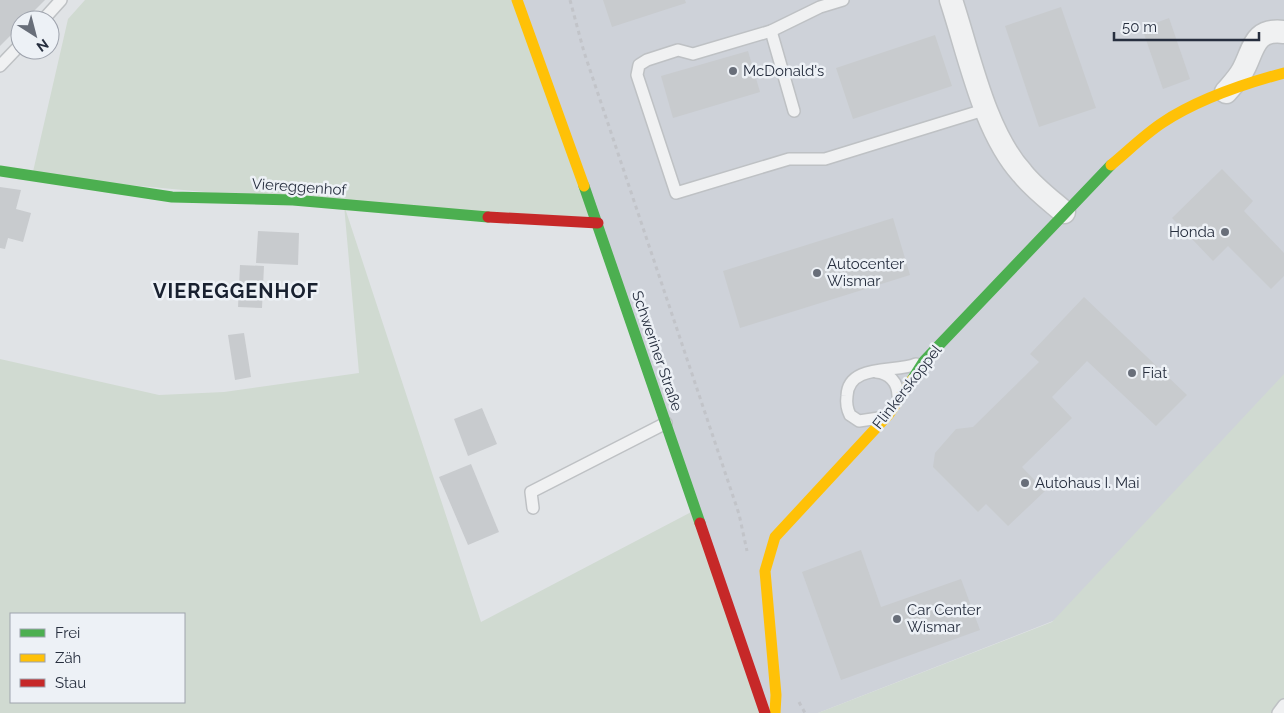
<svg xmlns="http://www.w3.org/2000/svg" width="1284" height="713" font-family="Raleway,sans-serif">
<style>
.built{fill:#ced2d9}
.green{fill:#d0dad1;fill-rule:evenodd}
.building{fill:#c8cbce}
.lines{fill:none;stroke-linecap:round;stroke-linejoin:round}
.lane-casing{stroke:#bec1c4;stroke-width:14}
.street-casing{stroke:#bec1c4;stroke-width:25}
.path{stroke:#c2c4c9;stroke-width:3;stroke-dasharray:4 4;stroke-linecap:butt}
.lane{stroke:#f0f1f2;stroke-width:11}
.street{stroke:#f0f1f2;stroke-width:22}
.fast{stroke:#4caf50;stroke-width:11}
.slow{stroke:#ffc107;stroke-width:11}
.jam{stroke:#c62828;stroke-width:11}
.poi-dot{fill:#686e79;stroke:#edf1f6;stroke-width:2}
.labels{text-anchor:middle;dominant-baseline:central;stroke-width:5;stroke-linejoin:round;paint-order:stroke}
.poi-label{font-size:15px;fill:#272f3f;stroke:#edf1f6;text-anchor:start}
.street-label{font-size:15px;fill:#272f3f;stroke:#edf1f6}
.district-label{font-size:20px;font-weight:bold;letter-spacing:1px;fill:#192130;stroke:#edf1f6}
</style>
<rect width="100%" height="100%" fill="#e0e3e6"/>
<!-- built -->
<path class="built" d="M 514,0 L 1284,0 L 1284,375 L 1058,619 L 818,713 L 765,713 Z"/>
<!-- green -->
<g class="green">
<path d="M 85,0 L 521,0 L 591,221 L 344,205 L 481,622 L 697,509 L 765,713 L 0,713 L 0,359 L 159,395 L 224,392 L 359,373 L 344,205 L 32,176 L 68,19 ZM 11,614 L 184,614 L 184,702 L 11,702 Z"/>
<path d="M 1284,374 L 1284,713 L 818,713 L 1052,622 Z"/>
</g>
<!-- building -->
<g class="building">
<path d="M 0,0 L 45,0 L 25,20 L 20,20 L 20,26 L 0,46 Z"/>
<path d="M 603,0 L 685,0 L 686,3 L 612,27 Z"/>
<path d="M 1061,7 L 1096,108 L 1039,127 L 1005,26 Z"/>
<path d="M 1169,18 L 1190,79 L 1163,89 L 1142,28 Z"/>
<path d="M 935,35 L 952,86 L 853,119 L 836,68 Z"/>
<path d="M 748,51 L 760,92 L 673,118 L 661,76 Z"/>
<path d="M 1222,169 L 1253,201 L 1244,211 L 1284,253 L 1284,276 L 1271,289 L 1228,246 L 1213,261 L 1172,218 Z"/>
<path d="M 0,187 L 21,190 L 16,209 L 31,213 L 23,242 L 8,238 L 5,249 L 0,248 Z"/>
<path d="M 893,218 L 910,275 L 740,328 L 723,271 Z"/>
<path d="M 258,231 L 299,233 L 298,265 L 256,263 Z"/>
<path d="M 240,265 L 264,266 L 262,308 L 238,307 Z"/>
<path d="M 1084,297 L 1187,395 L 1156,426 L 1087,361 L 1052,397 L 1072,418 L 1022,467 L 1045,491 L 1008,526 L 986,504 L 978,512 L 933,467 L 935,453 L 956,429 L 973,427 L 1039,362 L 1030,354 Z"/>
<path d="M 244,333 L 251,377 L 235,380 L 228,335 Z"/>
<path d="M 482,408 L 497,444 L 468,456 L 454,419 Z"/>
<path d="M 471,464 L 499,532 L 468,545 L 439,477 Z"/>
<path d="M 861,550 L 881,607 L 961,579 L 980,630 L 841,680 L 802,572 Z"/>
</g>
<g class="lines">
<defs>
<g id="lane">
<path d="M 843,0 L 820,7 L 771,31 L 693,54 L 678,50 L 647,60 L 639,65 L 637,75 L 676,193 L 789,159 L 825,159 L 987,109"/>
<path d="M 43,20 L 61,0"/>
<path d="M 771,31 L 794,111"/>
<path d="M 0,66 L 20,45"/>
<path d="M 876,372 C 889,373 898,382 898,396"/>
<path d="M 879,418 L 859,421 L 850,415 C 847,409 846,403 847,396 C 848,363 896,373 916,364"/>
<path d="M 533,508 L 531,492 L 666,423"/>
<path d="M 1278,713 L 1284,705"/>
</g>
<g id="street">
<path d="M 951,0 C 969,54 984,131 1022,173 C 1034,188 1050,200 1064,212"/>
<path d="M 1226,92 C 1232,85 1239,78 1243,70 C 1254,50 1253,28 1284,32"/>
</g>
</defs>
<!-- lane casing -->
<use href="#lane" class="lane-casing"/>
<!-- street casing -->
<use href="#street" class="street-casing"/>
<!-- path -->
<g class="path">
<path d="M 570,0 L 584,52 L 739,514 L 747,551"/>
<path d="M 799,702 L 805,713"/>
</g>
<!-- lane -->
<use href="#lane" class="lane"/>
<!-- street -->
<use href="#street" class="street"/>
<!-- fast -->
<g class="fast">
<path d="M 0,171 L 172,197 L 293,200 L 488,217"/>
<path d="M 584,186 L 700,523"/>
<path d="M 912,380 L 924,361 L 1111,165"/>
</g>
<!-- slow -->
<g class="slow">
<path d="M 517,0 L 584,186"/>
<path d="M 1111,165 C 1128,151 1144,135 1162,123 C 1198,99 1243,84 1284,73"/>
<path d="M 775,713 L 776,695 L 765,571 L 775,537 L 889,414 L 912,380"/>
</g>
<!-- jam -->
<g class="jam">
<path d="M 488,217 L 598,223"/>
<path d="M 700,523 L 765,713"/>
</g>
</g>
<!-- markers -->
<g class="poi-dot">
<circle cx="733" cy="71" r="5"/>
<circle cx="1225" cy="232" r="5"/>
<circle cx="817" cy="273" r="5"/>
<circle cx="1132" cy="373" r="5"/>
<circle cx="1025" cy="483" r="5"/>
<circle cx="897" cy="619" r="5"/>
</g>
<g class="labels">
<!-- poi labels -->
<g class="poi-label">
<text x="743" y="71">McDonald's</text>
<text x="1215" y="232" text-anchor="end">Honda</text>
<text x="827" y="264">Autocenter<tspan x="827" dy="17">Wismar</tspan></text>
<text x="1142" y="373">Fiat</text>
<text x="1035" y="483">Autohaus I. Mai</text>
<text x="907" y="610">Car Center<tspan x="907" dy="17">Wismar</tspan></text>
</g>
<!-- street labels -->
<g class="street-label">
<text transform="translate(299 187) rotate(4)">Viereggenhof</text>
<text transform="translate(657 351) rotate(71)">Schweriner Straße</text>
<text transform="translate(907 387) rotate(-52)">Flinkerskoppel</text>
</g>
<!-- district labels -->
<g class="district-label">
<text x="236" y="291">VIEREGGENHOF</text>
</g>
</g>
<!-- legend -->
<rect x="10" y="613" width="175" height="90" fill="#edf1f6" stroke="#9ea3ad"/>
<rect x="20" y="629" width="25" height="8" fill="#4caf50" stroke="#9ea3ad"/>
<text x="55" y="638" font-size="15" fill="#272f3f">Frei</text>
<rect x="20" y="654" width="25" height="8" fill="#ffc107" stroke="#9ea3ad"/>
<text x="55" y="663" font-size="15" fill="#272f3f">Zäh</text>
<rect x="20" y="679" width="25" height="8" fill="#c62828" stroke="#9ea3ad"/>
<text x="55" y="688" font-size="15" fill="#272f3f">Stau</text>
<!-- north arrow -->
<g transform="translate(35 35) rotate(144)"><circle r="24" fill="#edf1f6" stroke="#9ea3ad"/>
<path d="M0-4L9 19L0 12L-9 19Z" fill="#686e79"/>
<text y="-8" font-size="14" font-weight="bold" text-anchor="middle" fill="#272f3f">N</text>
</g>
<!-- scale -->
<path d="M1114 32v8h145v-8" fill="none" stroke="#272f3f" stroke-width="2.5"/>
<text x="1122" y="32" font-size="15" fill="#272f3f" stroke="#edf1f6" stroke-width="4" paint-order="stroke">50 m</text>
</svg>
